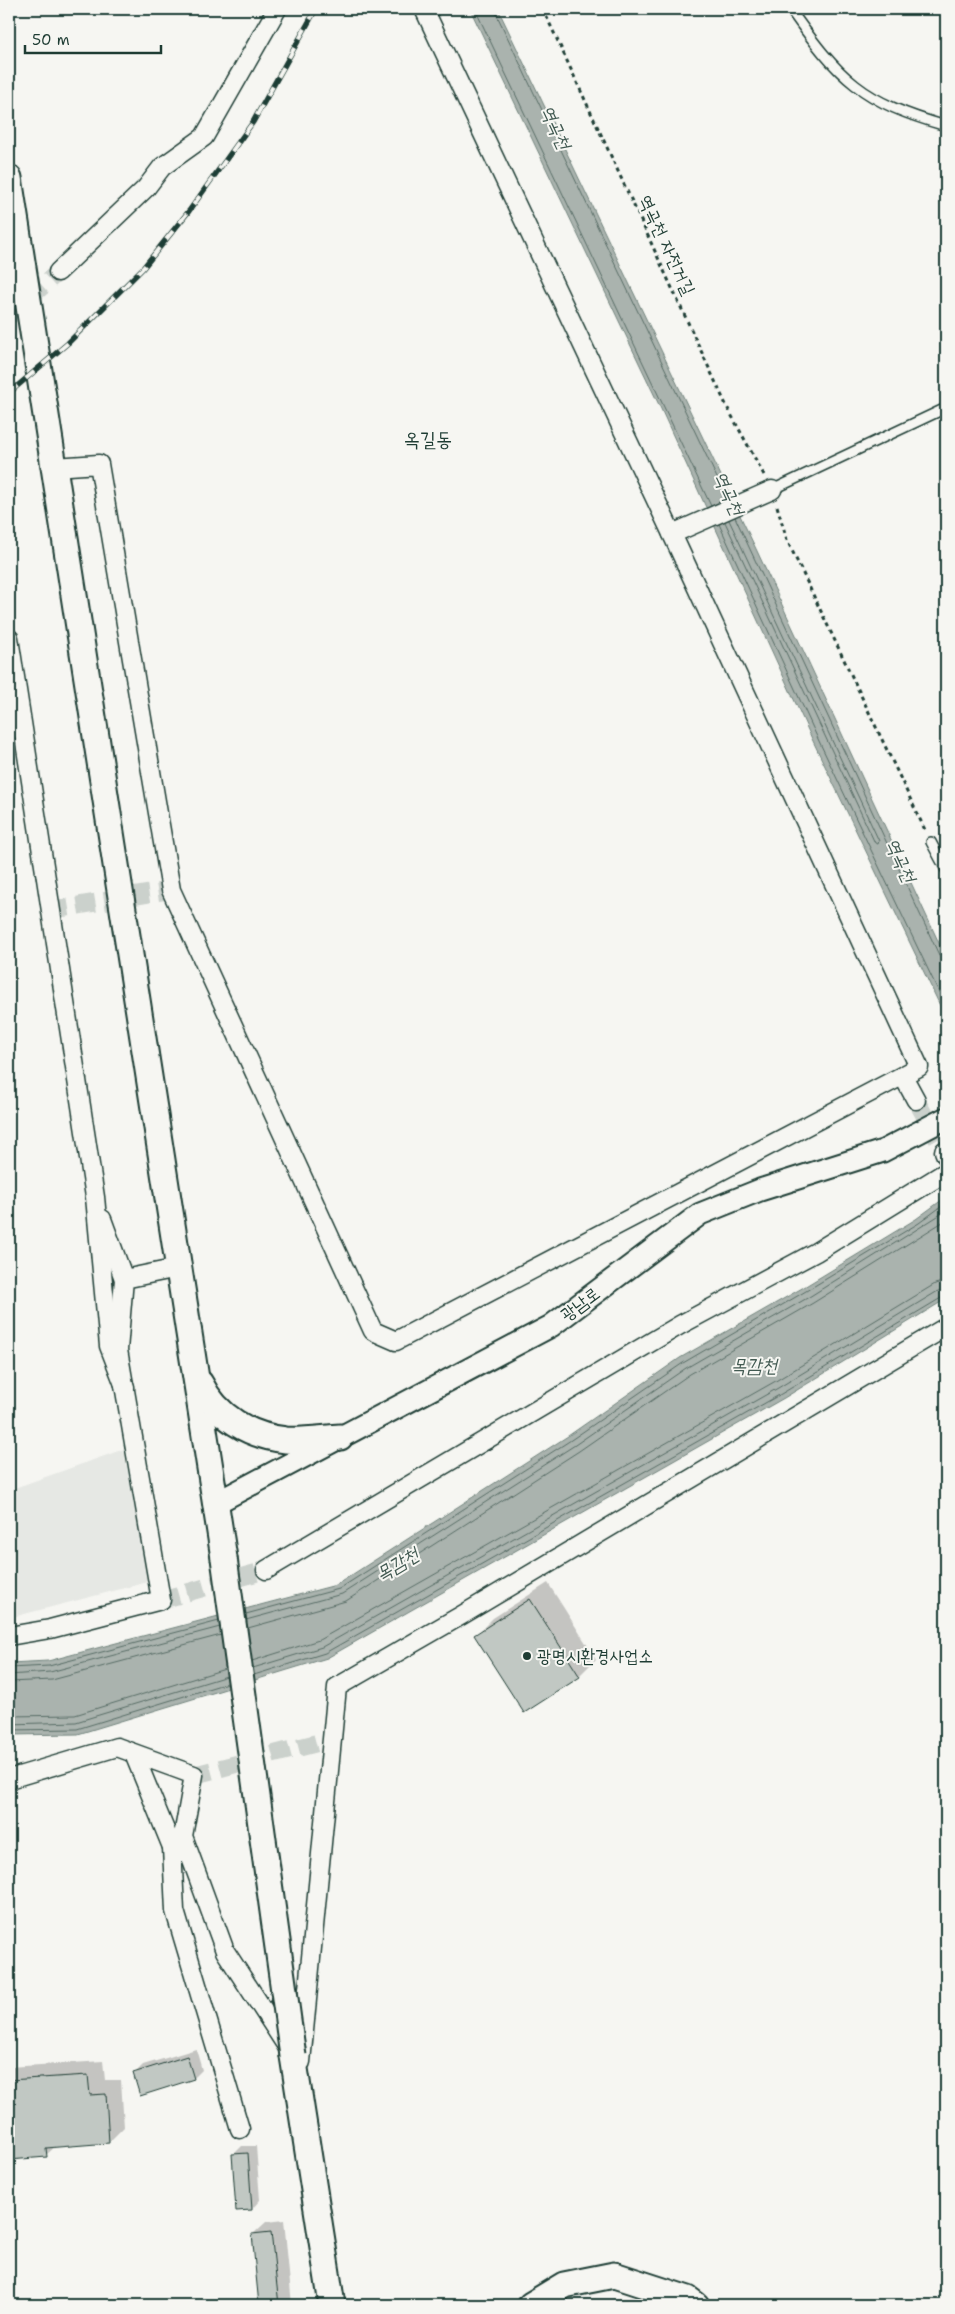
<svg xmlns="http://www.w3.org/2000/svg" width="955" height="2314" font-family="'Shantell Sans','Poor Story',sans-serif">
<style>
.built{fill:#e6e8e4}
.water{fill:#aab3ae;stroke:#72847d}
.shadow{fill:#0003}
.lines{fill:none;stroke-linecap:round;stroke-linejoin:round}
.shore{stroke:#576c65;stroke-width:1}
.building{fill:#c1c8c3;stroke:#1f3d34}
.minor-tunnel{stroke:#cbd1cc;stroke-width:18;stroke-dasharray:18 9;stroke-linecap:butt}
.service-casing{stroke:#1f3d34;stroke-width:12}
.minor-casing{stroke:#1f3d34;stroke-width:21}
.tertiary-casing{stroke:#1f3d34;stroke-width:25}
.secondary-casing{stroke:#1f3d34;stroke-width:29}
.path{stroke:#1f3d34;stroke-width:3;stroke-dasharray:4 4;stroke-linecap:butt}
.service{stroke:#f6f6f2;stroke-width:9}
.minor{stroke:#f6f6f2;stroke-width:18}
.tertiary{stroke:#f6f6f2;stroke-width:21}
.secondary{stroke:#f6f6f2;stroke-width:25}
.rail-casing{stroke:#1f3d34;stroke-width:5.5}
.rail{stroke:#f6f6f2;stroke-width:4;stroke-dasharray:11;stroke-linecap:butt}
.secondary-bridge-casing{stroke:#1f3d34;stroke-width:29;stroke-linecap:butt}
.secondary-bridge{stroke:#f6f6f2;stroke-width:25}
.poi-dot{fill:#1f3d34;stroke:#f6f6f2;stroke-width:2}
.labels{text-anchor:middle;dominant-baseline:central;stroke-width:4;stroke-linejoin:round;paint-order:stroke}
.street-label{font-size:18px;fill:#1f3d34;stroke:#f6f6f2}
.poi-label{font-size:18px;fill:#1f3d34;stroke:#f6f6f2;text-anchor:start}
.water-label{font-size:19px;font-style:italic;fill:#425a52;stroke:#f6f6f2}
.quarter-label{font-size:20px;fill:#1f3d34;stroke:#f6f6f2}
</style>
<rect width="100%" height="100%" fill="#f6f6f2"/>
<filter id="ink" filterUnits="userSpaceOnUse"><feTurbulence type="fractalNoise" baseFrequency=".02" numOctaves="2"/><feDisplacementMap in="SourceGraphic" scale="10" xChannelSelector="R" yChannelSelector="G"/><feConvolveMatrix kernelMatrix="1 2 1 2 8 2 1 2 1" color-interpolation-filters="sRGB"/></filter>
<g filter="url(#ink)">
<!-- built -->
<path class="built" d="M 124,1449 L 148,1582 L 9,1618 L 9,1490 Z"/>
<!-- water -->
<g class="water">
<path d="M 470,9 L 498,9 L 757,551 L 946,958 L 946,1018 L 813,741 L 661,409 Z"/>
<path d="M 946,1197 L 946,1299 L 784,1398 L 327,1658 L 78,1734 L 9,1735 L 9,1663 L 48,1661 L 336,1585 L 568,1436 L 680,1358 L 804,1287 L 916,1219 Z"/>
</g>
<!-- shadow -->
<g class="shadow">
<path d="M 548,1583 L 596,1659 L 579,1676 L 476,1635 L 493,1618 Z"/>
<path d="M 196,2049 L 202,2070 L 194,2078 L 141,2094 L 135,2073 L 143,2065 Z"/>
<path d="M 103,2061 L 105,2080 L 121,2080 L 124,2127 L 109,2142 L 56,2146 L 46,2155 L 9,2159 L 9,2067 Z"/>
<path d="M 242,2146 L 256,2146 L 260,2200 L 252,2209 L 233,2155 Z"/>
<path d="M 284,2220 L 292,2305 L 260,2305 L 253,2234 L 266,2222 Z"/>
</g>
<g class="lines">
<!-- shore -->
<g class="shore">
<path d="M 475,9 L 711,506"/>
<path d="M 494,9 L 727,499"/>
<path d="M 735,517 L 939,955 L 946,959"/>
<path d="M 725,522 L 875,843 L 878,844 L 879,841 L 729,520"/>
<path d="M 719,524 L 818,739 L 946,1007"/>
<path d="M 246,1614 L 339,1589 L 571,1440 L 683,1363 L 806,1291 L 919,1223 L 946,1203"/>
<path d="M 246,1620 L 342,1594 L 575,1445 L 686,1368 L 809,1297 L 946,1211"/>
<path d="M 248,1628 L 346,1601 L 579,1451 L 690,1374 L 813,1303 L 946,1220"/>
<path d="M 252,1661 L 319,1640 L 774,1382 L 935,1284 L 946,1281"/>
<path d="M 9,1668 L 49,1666 L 219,1621"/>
<path d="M 253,1668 L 322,1647 L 778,1388 L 938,1291 L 946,1289"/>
<path d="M 9,1675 L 50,1672 L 220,1627"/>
<path d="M 254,1675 L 325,1653 L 781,1394 L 946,1295"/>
<path d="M 9,1682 L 52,1680 L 221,1635"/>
<path d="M 9,1716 L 75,1715 L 225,1669"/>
<path d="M 9,1724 L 76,1722 L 227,1676"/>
<path d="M 9,1730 L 77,1729 L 227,1683"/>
</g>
</g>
<!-- building -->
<g class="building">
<path d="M 530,1599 L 580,1677 L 524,1713 L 474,1635 Z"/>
<path d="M 187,2056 L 194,2079 L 140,2096 L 133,2073 Z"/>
<path d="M 88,2075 L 90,2095 L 106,2094 L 109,2143 L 46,2148 L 47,2157 L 9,2160 L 9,2080 Z"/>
<path d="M 248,2153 L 252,2210 L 236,2211 L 232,2154 Z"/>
<path d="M 271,2232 L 279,2305 L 259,2305 L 252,2234 Z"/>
</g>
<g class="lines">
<!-- minor-tunnel -->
<g class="minor-tunnel">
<path d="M 9,316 L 58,272"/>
<path d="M 51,910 L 171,890"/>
<path d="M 916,1100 L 944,1151"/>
<path d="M 161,1600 L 266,1570"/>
<path d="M 194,1775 L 332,1739"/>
</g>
<defs>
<g id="service">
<path d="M 790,9 C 840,80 862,102 946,126"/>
<path d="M 772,490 L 946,408"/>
<path d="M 931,842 L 946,870"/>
</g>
<g id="minor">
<path d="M 58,272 L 146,188 L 162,167 L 204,137 L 277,9"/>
<path d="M 54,467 L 99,464 L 171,890 L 373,1331 L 396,1341 L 919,1067 L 672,534 L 424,9"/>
<path d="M 672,534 L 772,490"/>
<path d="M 9,638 L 95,1197 L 109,1346 L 125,1387"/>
<path d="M 903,1076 L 916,1100"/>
<path d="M 944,1151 L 946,1156"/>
<path d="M 102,1219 L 124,1279"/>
<path d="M 266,1570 L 680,1325 L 816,1252 L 946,1172"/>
<path d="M 9,1636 L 50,1629 L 161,1600 L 118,1350 L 124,1279 L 178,1268"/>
<path d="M 134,1754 L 172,1847 L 182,1853"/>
<path d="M 9,1779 L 117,1747 L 194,1775 L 183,1836 L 225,1951 L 290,2051"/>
<path d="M 172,1847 L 175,1911 L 240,2129"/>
<path d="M 301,2062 L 337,1687 L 462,1615 L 946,1327"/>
</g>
<path id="tertiary" d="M 216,1503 L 551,1326 L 700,1214 L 760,1190 L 883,1151 L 946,1118"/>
<g id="secondary">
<path d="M 9,178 L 224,1558"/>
<path d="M 200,1383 C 217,1417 249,1436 286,1440 C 304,1441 323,1438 340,1437"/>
<path d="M 293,2056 L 332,2305"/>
<path d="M 531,2305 L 564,2285 L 614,2275 L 688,2299 L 696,2305"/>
</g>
</defs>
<!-- service casing -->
<use href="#service" class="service-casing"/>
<!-- minor casing -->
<use href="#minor" class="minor-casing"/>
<!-- tertiary casing -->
<use href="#tertiary" class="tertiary-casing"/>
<!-- secondary casing -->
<use href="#secondary" class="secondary-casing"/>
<!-- path -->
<g class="path">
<path d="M 543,9 L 727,407 L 764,475"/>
<path d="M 777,506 L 787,540 L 926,832"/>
</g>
<!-- service -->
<use href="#service" class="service"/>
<!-- minor -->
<use href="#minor" class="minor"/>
<!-- tertiary -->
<use href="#tertiary" class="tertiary"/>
<!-- secondary -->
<use href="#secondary" class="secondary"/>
<defs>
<path id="rail" d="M 9,393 L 68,343 L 143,268 L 189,211 L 253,122 L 316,9"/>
</defs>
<!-- rail casing -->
<use href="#rail" class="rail-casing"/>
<!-- rail -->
<use href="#rail" class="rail"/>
<defs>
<path id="secondary-bridge" d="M 224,1558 L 293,2056"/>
</defs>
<!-- secondary-bridge casing -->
<use href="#secondary-bridge" class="secondary-bridge-casing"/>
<!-- secondary-bridge -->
<use href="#secondary-bridge" class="secondary-bridge"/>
</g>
</g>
<!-- markers -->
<circle class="poi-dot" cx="527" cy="1656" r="5"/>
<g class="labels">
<!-- street labels -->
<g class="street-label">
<text transform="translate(667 245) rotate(65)">역곡천 자전거길</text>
<text transform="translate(580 1304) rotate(-37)">광남로</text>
</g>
<!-- poi labels -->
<g class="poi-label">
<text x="537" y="1656">광명시환경사업소</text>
</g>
<!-- water labels -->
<g class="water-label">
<text transform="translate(556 127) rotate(65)">역곡천</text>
<text transform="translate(729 493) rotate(65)">역곡천</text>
<text transform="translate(901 860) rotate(65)">역곡천</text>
<text x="754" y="1365">목감천</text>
<text transform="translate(397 1564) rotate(-31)">목감천</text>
</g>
<!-- quarter labels -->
<g class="quarter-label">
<text x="428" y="439">옥길동</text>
</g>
</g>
<!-- margin -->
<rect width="955" height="2314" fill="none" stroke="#f6f6f2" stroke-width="30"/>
<rect x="15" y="15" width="925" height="2284" fill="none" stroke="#1f3d34" stroke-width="2" filter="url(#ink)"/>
<!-- scale -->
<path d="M25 45v8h136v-8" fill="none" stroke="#1f3d34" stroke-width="2.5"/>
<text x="32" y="45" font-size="15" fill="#1f3d34" stroke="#f6f6f2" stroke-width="4" paint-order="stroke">50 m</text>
</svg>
